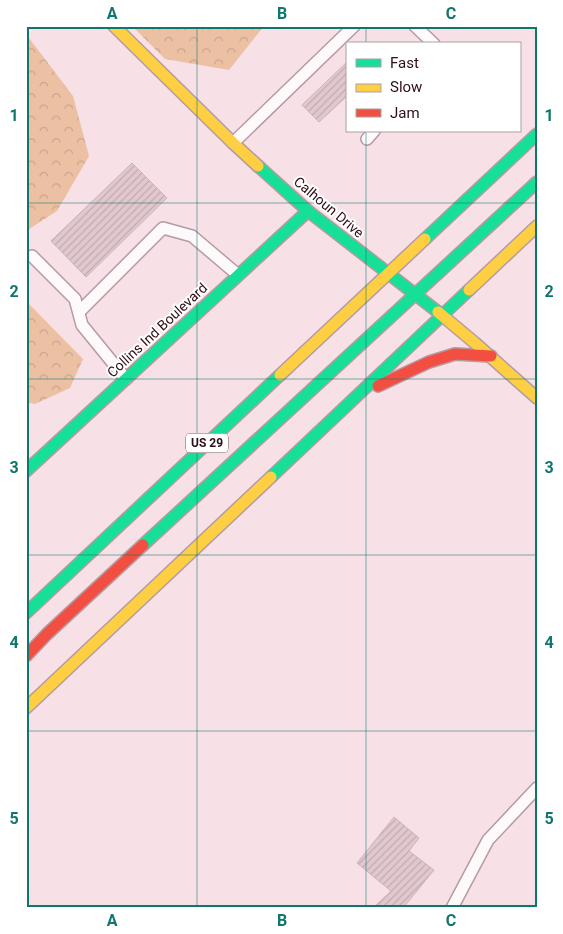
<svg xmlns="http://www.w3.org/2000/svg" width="563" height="934" font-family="Roboto,sans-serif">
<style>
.forest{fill:url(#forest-crowns)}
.building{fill:url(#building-hatch);stroke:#cdb3ba}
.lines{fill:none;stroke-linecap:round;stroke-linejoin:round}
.lane-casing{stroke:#b49ba2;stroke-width:14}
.fast-casing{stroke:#b49ba2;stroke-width:14}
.slow-casing{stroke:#b49ba2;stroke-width:14}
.jam-casing{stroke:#b49ba2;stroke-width:14}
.lane{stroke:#fefafb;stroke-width:11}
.fast{stroke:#16e098;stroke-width:11}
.slow{stroke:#ffcf43;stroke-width:11}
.jam{stroke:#f24e42;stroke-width:11}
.grid{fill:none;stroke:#0f766e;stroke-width:1;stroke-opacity:0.55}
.labels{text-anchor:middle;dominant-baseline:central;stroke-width:4;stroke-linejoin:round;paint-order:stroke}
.shield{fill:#fff;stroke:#6d565d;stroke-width:1}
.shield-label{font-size:12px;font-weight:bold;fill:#2e0e18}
.street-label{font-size:14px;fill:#2e0e18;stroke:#fff}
.neatline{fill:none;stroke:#0f766e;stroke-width:2}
.grid-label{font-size:16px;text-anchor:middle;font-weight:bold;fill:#0f766e}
</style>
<defs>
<pattern id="forest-crowns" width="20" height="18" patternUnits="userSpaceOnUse" patternTransform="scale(1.25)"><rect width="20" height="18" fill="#ecc0a3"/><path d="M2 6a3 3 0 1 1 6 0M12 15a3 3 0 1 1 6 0" fill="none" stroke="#cba48c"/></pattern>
<pattern id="building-hatch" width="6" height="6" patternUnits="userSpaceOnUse" patternTransform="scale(1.25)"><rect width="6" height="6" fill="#e2c8ce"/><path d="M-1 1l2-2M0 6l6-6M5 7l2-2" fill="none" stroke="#c2abb0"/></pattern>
</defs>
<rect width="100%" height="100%" fill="#f7e1e6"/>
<!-- forest -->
<g class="forest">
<path d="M 132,26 L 264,26 L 229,70 L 165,59 Z"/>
<path d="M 26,34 L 73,96 L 89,156 L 57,211 L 26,231 Z"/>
<path d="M 26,301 L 83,359 L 70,388 L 35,404 L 26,402 Z"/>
</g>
<!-- building -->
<g class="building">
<path d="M 347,62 L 347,96 L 319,122 L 302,105 Z"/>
<path d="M 132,163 L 167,198 L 86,277 L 51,241 Z"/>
<path d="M 394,817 L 419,838 L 409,851 L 434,870 L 403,908 L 373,908 L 391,891 L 357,863 Z"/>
</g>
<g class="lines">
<defs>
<g id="lane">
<path d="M 415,26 L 434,44"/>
<path d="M 367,139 L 374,131"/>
<path d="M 233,143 L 354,26"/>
<path d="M 32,256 L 75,299 L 82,325 L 126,379"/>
<path d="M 79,312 L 163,228 L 192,236 L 238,275"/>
<path d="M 452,908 L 488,840 L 537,788"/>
</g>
<g id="fast">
<path d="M 258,166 L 308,211 L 438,312"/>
<path d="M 425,239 L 537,134"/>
<path d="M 26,471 L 308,211"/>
<path d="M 271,477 L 469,290"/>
<path d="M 143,545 L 537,182"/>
<path d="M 26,613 L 280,375"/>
</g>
<g id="slow">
<path d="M 114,26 L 233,143 L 258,166"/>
<path d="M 469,290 L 537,226"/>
<path d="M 438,312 L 475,343 L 537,398"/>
<path d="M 280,375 L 425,239"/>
<path d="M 26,708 L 271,477"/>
</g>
<g id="jam">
<path d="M 378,386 L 429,362 L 455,354 L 491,356"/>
<path d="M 26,656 L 47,634 L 143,545"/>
</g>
</defs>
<!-- lane casing -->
<use href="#lane" class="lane-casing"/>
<!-- fast casing -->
<use href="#fast" class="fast-casing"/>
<!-- slow casing -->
<use href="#slow" class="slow-casing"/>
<!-- jam casing -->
<use href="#jam" class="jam-casing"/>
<!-- lane -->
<use href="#lane" class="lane"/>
<!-- fast -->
<use href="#fast" class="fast"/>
<!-- slow -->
<use href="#slow" class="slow"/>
<!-- jam -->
<use href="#jam" class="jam"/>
</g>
<!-- grid -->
<path class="grid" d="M 197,26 L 197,908M 366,26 L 366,44M 366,131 L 366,908M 26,203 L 537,203M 26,379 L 537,379M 26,555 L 537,555M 26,731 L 537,731"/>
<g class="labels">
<!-- shield labels -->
<rect class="shield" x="186" y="433.5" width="42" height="19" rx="4"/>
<g class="shield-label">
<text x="207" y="443">US 29</text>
</g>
<!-- street labels -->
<g class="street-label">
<text transform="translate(329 207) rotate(40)">Calhoun Drive</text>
<text transform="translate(157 330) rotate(-43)">Collins Ind Boulevard</text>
</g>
</g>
<!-- border -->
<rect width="563" height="934" fill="none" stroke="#ffffff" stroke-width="55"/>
<!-- legend -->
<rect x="346" y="42" width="175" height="90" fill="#ffffff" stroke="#ab9fa3"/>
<rect x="356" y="59" width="25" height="8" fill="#16e098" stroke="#ab9fa3"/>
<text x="390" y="68" font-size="15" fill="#2e0e18">Fast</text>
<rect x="356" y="84" width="25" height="8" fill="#ffcf43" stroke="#ab9fa3"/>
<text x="390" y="92" font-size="15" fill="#2e0e18">Slow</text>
<rect x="356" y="109" width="25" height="8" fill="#f24e42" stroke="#ab9fa3"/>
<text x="390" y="118" font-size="15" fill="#2e0e18">Jam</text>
<rect x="28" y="28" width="508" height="878" class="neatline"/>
<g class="grid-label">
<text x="112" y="19">A</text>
<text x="282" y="19">B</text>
<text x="451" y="19">C</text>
<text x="14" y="121">1</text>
<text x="549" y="121">1</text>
<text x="14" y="297">2</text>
<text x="549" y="297">2</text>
<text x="14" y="473">3</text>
<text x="549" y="473">3</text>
<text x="14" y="648">4</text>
<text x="549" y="648">4</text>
<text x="14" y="824">5</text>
<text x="549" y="824">5</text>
<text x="112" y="926">A</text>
<text x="282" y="926">B</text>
<text x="451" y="926">C</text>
</g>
</svg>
